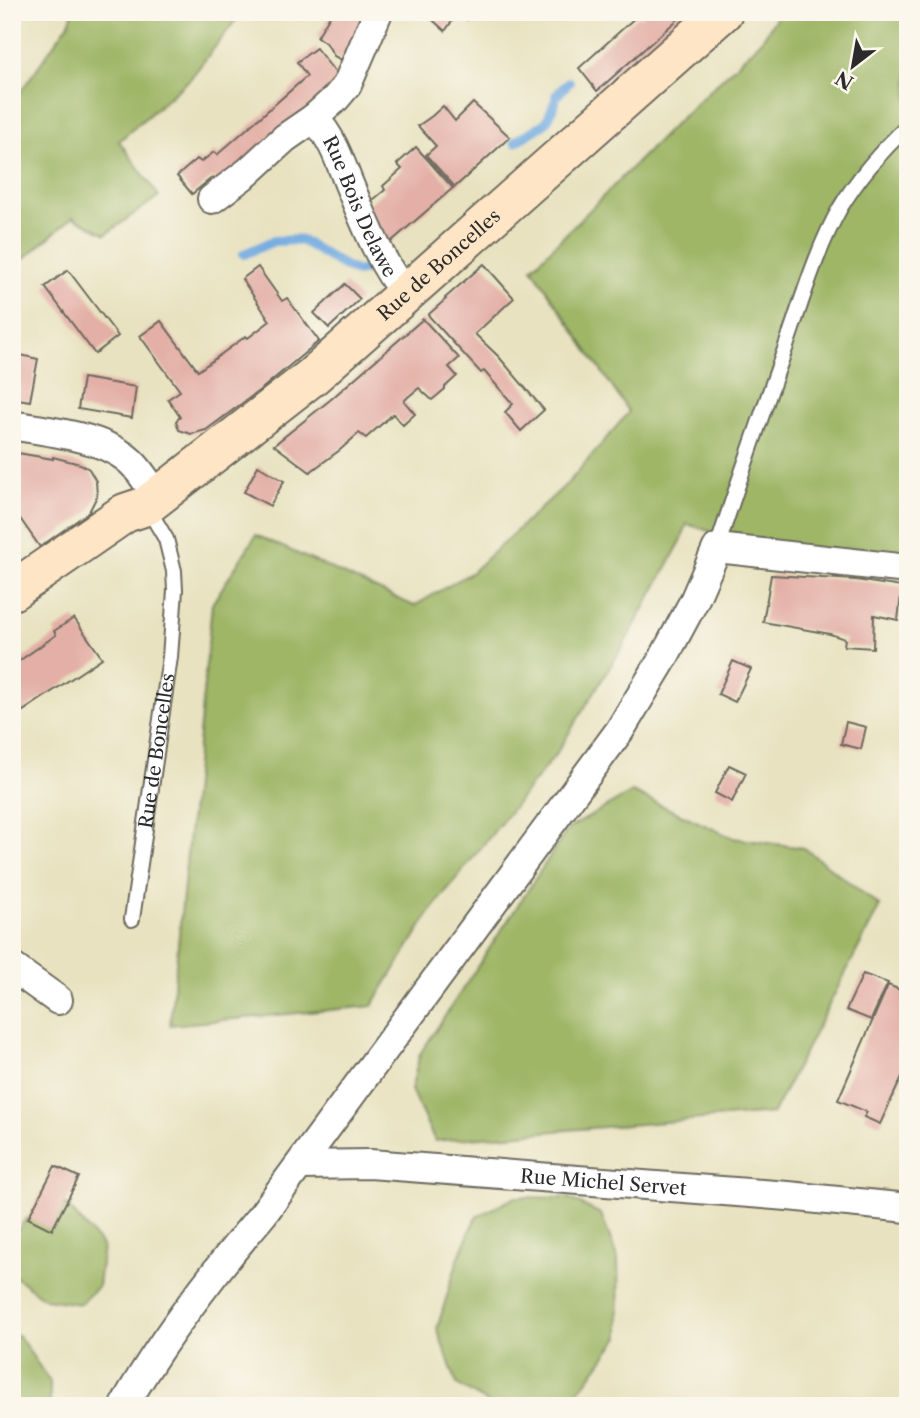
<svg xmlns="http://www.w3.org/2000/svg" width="920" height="1418" font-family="'Libre Caslon Text',serif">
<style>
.forest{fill:#9eb666;stroke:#647048;stroke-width:2}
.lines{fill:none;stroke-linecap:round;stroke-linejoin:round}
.stream{stroke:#70a9e0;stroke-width:10}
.building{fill:#e3afa6}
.service-casing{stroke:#6d6b5f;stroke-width:18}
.minor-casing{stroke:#6d6b5f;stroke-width:32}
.secondary-casing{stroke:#6d6b5f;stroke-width:42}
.service{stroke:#fff;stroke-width:14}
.minor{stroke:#fff;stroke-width:28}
.secondary{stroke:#fee5c5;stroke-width:38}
.labels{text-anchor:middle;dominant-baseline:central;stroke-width:5;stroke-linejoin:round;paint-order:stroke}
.street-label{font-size:19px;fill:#2b2b2b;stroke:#fbf7ec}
</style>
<rect width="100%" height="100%" fill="#fbf7ec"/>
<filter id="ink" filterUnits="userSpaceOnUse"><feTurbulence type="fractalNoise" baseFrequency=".0143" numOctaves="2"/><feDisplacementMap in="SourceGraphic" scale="14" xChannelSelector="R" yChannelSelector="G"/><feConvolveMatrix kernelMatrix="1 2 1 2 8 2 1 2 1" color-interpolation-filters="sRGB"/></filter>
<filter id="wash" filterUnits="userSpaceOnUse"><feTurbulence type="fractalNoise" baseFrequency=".00686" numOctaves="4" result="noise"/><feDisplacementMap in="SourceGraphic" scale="28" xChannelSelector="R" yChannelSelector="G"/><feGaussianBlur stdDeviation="1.57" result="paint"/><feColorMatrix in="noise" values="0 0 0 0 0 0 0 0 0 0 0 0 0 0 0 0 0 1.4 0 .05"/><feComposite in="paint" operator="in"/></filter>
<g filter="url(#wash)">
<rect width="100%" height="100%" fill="#e8e2c0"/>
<!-- forest -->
<g class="forest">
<path d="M 73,12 L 242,12 L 190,79 L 119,141 L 159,196 L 106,234 L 73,217 L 12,269 L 12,104 L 69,23 Z"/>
<path d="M 780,12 L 908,12 L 908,571 L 740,541 L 687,524 L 681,541 L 626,641 L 556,754 L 432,909 L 372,1006 L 170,1025 L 212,604 L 256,535 L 414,606 L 472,572 L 569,482 L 629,412 L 532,268 L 678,121 L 761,41 Z"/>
<path d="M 632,792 L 733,838 L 804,848 L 880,906 L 773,1113 L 435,1141 L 411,1090 L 420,1054 L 568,829 Z"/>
<path d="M 516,1197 L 568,1198 L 601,1214 L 618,1259 L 619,1337 L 587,1381 L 565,1406 L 493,1406 L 457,1384 L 437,1329 L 458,1259 L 476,1217 Z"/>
<path d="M 67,1205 L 103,1247 L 98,1286 L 80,1304 L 45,1299 L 13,1275 L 13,1236 L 26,1219 Z"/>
<path d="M 12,1333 L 19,1336 L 50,1382 L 50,1406 L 12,1406 Z"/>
</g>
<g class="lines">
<!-- stream -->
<g class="stream">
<path d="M 556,96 L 569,82"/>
<path d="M 515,142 L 544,124 L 547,121 L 555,102"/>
<path d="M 244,254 L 274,241 L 301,240 L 344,266 L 357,272 L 370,268"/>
</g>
</g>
<g id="blocks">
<!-- building -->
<g class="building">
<path d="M 332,12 L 351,12 L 368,19 L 349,64 L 334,56 L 327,44 L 317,37 Z"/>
<path d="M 424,12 L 475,12 L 467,20 L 458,13 L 445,31 Z"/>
<path d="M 646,12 L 686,12 L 597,91 L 579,68 L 638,15 L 640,18 Z"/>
<path d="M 316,48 L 342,81 L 220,187 L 213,177 L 192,194 L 177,176 L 197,159 L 201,162 L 214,152 L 217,155 L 307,76 L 297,62 Z"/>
<path d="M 473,103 L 510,137 L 455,187 L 426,155 L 436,146 L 418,126 L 432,116 L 443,106 L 455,121 Z"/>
<path d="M 416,147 L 453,188 L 385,247 L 368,204 L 385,190 L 383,186 L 402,169 L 397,164 Z"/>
<path d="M 484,264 L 514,298 L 475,334 L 499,357 L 544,410 L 521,431 L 505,412 L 513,404 L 484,371 L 481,373 L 428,315 L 446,299 L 445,298 Z"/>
<path d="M 258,267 L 282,301 L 287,298 L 319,341 L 264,387 L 206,430 L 191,434 L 179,430 L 176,421 L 180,417 L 168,399 L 180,391 L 140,336 L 161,321 L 198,371 L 246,336 L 248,338 L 270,321 L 242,279 Z"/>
<path d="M 68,270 L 118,336 L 95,354 L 45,287 Z"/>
<path d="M 345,284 L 360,299 L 329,328 L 314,313 Z"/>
<path d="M 423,319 L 459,358 L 449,367 L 457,376 L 445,387 L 445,389 L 432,400 L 419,388 L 408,397 L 404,401 L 415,414 L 403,425 L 393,414 L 366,438 L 359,433 L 340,450 L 310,472 L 274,445 L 330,400 Z"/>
<path d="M 12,353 L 38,359 L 30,401 L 12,398 Z"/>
<path d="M 83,378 L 136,387 L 132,418 L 78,409 Z"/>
<path d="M 12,452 L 53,459 L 53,457 L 80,464 L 89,469 L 96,481 L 97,496 L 89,512 L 40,547 L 12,507 Z"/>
<path d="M 258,466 L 284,481 L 270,506 L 244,492 Z"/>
<path d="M 771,575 L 856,580 L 902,587 L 898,620 L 874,615 L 873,648 L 844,646 L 845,639 L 830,634 L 763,622 Z"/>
<path d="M 74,618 L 102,658 L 23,711 L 12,695 L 12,660 L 15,658 L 19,661 L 56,635 L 54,631 Z"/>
<path d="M 733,661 L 751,669 L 735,702 L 718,694 Z"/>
<path d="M 846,722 L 866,727 L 861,749 L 841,744 Z"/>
<path d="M 729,765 L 746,773 L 732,802 L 715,793 Z"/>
<path d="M 863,974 L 888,983 L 871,1020 L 846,1010 Z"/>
<path d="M 888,985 L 908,993 L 908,1064 L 880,1124 L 864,1117 L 867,1112 L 838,1100 Z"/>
<path d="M 55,1166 L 79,1177 L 52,1230 L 28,1218 Z"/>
</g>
</g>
</g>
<g filter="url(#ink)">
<use href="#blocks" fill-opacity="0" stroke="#6d6b5f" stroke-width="2"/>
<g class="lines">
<defs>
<g id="service">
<path d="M 717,548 C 738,482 761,417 784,352 C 801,304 815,253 840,208 C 858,178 882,150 908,126"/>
<path id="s1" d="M 132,919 L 170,657 L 175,590 L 174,571 L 166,539 L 147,507"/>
</g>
<g id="minor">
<path id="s2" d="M 314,118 C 333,139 339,159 349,184 C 364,220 381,265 406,294"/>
<path d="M 212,199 L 248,172 L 285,138 L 314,118 L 336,98 L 347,85 L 378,12"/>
<path d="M 12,425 C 50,432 108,436 135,466 C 143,475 150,487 158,497"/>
<path d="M 12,967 L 58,1000"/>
<path id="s3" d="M 300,1165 L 370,1164 L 788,1196 L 908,1208"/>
<path d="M 124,1406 C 163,1337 212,1274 263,1214 L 620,730 L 664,657 L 694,601 L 717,548 L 908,569"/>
</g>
<g id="secondary">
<path id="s4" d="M 12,591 L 125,513 L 146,506 L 313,376 L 723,12"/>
</g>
</defs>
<!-- service casing -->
<use href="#service" class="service-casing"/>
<!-- minor casing -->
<use href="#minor" class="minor-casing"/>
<!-- secondary casing -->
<use href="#secondary" class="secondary-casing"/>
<!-- service -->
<use href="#service" class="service"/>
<!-- minor -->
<use href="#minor" class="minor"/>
<!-- secondary -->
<use href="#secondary" class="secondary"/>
</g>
</g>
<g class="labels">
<!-- street labels -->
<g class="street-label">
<text stroke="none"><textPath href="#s2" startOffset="100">Rue Bois Delawe</textPath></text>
<text stroke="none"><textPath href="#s4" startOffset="539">Rue de Boncelles</textPath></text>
<text stroke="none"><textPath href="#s1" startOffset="170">Rue de Boncelles</textPath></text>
<text stroke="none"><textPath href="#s3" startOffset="304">Rue Michel Servet</textPath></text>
</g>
</g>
<!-- margin -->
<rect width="920" height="1418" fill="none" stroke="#fbf7ec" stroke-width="42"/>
<!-- north arrow -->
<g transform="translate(853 66) rotate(211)" stroke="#fbf7ec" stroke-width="5" paint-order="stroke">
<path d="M0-5L12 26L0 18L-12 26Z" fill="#2b2b2b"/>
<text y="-10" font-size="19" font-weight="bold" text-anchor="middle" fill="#2b2b2b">N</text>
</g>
</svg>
